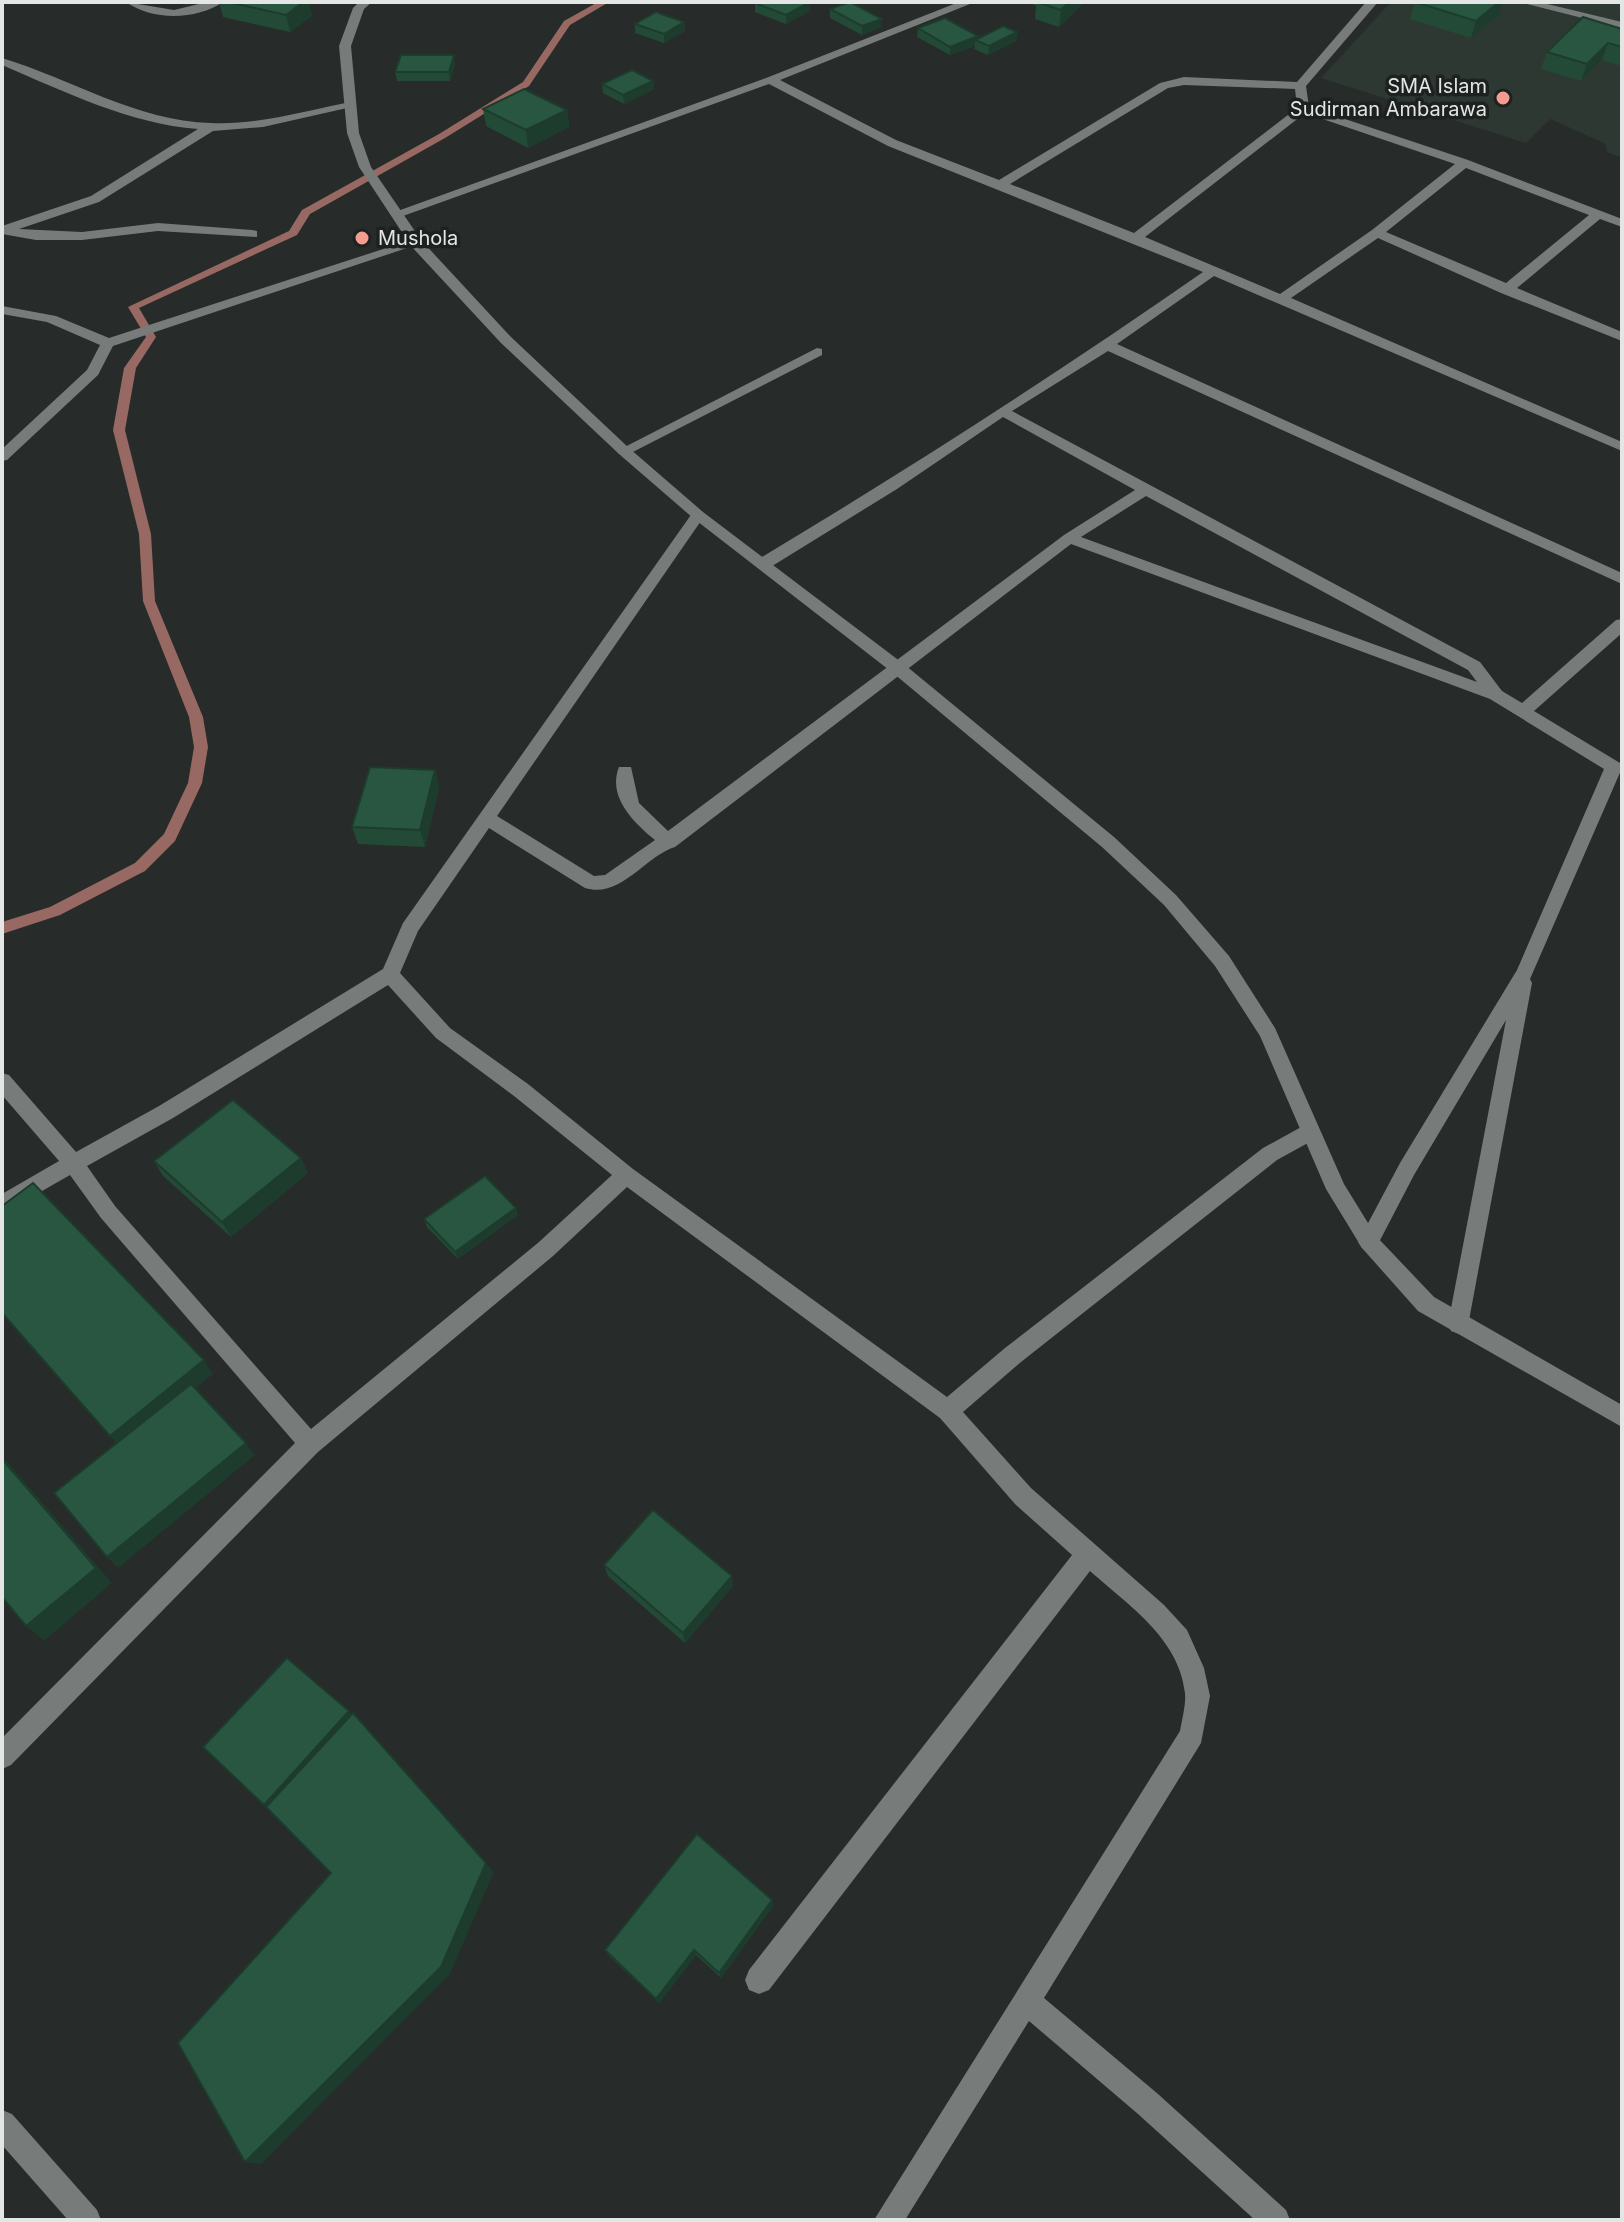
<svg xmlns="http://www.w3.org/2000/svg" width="1624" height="2222" font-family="Inter,sans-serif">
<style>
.built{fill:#2e3833}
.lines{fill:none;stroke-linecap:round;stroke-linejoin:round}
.stream{fill:#986962;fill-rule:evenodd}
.service{fill:#777b79;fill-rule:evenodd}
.minor{fill:#777b79;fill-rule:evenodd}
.tertiary{fill:#777b79;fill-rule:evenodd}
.wall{fill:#234a37}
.shaded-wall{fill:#1d3c2d}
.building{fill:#295640;stroke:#1d3c2d;stroke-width:2}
.poi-dot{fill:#f59c90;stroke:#1d211f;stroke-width:3}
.labels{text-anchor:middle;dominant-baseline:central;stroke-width:7;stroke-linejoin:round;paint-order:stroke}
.far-poi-label{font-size:20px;fill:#e4e6e5;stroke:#1d211f;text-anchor:end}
</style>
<rect width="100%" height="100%" fill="#272b29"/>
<!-- built -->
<path class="built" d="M 1391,2 L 1622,2 L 1622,158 L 1607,152 L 1606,144 L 1550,119 L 1526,143 L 1321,78 Z"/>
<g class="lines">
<!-- stream -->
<path class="stream" d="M 598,2 L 609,2 L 570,25 L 529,86 L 445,138 L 310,214 L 297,235 L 139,308 L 156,337 L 136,368 L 125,430 L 151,534 L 155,601 L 203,717 L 208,747 L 202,783 L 175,841 L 145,871 L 60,915 L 2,934 L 2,922 L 50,907 L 135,863 L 164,834 L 188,783 L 194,747 L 189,717 L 143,601 L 139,534 L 113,430 L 124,368 L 146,337 L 128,307 L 289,231 L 302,210 L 439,134 L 523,82 L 564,21 Z"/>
<!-- service -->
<g class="service">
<path d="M 126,2 L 174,10 L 207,2 L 223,2 C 197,20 152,21 126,2 Z"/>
<path d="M 1519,2 L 1539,2 L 1622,22 L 1622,28 Z"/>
</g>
<!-- minor -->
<g class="minor">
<path d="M 959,2 L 975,2 L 780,80 L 896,140 L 999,180 L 1160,83 L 1184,77 L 1297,82 L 1366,2 L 1378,2 L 1306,86 L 1309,107 L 1468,160 L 1622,219 L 1622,227 L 1600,219 L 1517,288 L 1622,332 L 1622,341 L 1501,293 L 1378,238 L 1291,298 L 1622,442 L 1622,451 L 1214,276 L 1117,344 L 1622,573 L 1622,584 L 1108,351 L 1012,411 L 1480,662 L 1502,691 L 1522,703 L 1616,620 L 1622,619 L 1622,633 L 1534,711 L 1620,763 L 1622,768 L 1530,979 L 1532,983 L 1467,1331 L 1459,1334 L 1451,1331 L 1448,1324 L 1506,1020 L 1414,1175 L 1376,1248 L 1369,1251 L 1362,1248 L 1358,1242 L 1400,1163 L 1517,970 L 1604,769 L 1490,699 L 1071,544 L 675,847 C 645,856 621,899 585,888 L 489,828 L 418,931 L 400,973 L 450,1028 L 528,1084 L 633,1169 L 947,1397 L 1005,1348 L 1263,1148 L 1303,1126 L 1310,1124 L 1317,1126 L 1320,1132 L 1317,1138 L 1277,1160 L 1021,1362 L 963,1412 L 1031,1488 L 1164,1605 L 1187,1630 L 1204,1668 L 1210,1696 L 1201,1743 L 1044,1998 L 1158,2094 L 1286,2210 L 1290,2220 L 1255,2220 L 1138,2114 L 1029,2021 L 905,2220 L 874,2220 L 1180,1731 C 1182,1719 1186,1705 1185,1693 C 1179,1638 1128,1605 1090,1571 L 769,1990 L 759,1994 L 749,1990 L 745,1980 L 749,1970 L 1072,1555 L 1015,1504 L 940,1418 L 627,1187 L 553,1256 L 318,1452 L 11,1765 L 2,1769 L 2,1738 L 295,1443 L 101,1218 L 70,1175 L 2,1214 L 2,1194 L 59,1161 L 2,1095 L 2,1073 L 9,1075 L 76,1152 L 159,1106 L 383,969 L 403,923 L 693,512 L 703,512 L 703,518 L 497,816 L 594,876 L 605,875 L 655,840 C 634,823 607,797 619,767 L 631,767 L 639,803 L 668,831 L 1064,535 L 1135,490 L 1003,417 L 897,489 L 769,568 L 757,568 L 757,560 C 909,469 1058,373 1203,272 L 888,146 L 769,84 L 403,216 L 392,213 L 766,78 ZM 1184,85 L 1295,89 L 1297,108 L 1134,233 L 1010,184 L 1168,88 ZM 1305,113 L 1455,164 L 1372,230 L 1280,294 L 1145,237 ZM 1466,168 L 1589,215 L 1506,283 L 1386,232 ZM 1146,496 L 1468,670 L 1477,682 L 1081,537 ZM 388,985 L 436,1038 L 514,1096 L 612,1175 L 539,1242 L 311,1429 L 115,1206 L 87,1166 L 173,1118 Z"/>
<path d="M 2,58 C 72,79 136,121 211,123 C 258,125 305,111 350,102 L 356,106 L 263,127 L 213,131 L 99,202 L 19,229 L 82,232 L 158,223 L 252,230 L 257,231 L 257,237 L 158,231 L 82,240 L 36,240 L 2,234 L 2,226 L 91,196 L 198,129 C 130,124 63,91 2,65 Z"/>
<path d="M 411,240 L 422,243 L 113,346 L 98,375 L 7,460 L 2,461 L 2,449 L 87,370 L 100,345 L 47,322 L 2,314 L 2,306 L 56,316 L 109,338 Z"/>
<path d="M 817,348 L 822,349 L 822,355 L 629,454 L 619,454 L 617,451 Z"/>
<path d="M 2,2110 L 12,2114 L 97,2210 L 101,2220 L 68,2220 L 2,2145 Z"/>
</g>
<!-- tertiary -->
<path class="tertiary" d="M 359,2 L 372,2 L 364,9 L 351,46 L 359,133 L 371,167 L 421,240 L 511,337 L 629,448 L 703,512 L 905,665 L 1114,837 L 1176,895 L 1229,956 L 1275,1028 L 1344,1184 L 1376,1236 L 1434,1297 L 1622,1405 L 1622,1427 L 1418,1311 L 1362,1248 L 1326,1189 L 1260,1036 L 1215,966 L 1164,905 L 1102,847 L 893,673 L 693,518 L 619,454 L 501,343 L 411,246 L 359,167 L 347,133 L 339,46 L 353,8 Z"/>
</g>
<!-- wall -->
<g class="wall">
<path d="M 219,2 L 309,2 L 312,16 L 290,32 L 223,17 Z"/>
<path d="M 1027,2 L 1082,2 L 1082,4 L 1059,27 L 1035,19 L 1036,6 Z"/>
<path d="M 1415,2 L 1499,15 L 1471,38 L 1410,19 Z"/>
<path d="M 755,3 L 810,11 L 786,24 L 755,12 Z"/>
<path d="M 830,9 L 881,27 L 862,35 L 830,18 Z"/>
<path d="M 684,22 L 685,31 L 664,43 L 635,33 L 635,24 Z"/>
<path d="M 918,28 L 978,36 L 978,39 L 1017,32 L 1016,41 L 988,55 L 974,49 L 975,46 L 950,55 L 917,37 Z"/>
<path d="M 1622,29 L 1622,66 L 1602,60 L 1581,81 L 1541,69 L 1547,52 Z"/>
<path d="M 455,64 L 450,81 L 397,81 L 395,72 Z"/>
<path d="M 653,81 L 654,89 L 624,104 L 603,93 L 602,84 Z"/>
<path d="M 483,109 L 567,110 L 569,127 L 528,148 L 486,126 Z"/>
<path d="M 435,770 L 439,787 L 425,847 L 358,844 L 352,827 Z"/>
<path d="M 301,1158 L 308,1173 L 231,1237 L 163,1176 L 154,1161 Z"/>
<path d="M 518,1215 L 458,1259 L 427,1227 L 424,1219 Z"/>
<path d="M 604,1565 L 733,1586 L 685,1643 L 608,1576 Z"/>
<path d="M 773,1906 L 721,1978 L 696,1955 L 659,2003 L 609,1956 L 605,1950 Z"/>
</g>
<!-- shaded-wall -->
<g class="shaded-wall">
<path d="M 184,2 L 197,2 L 185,6 Z"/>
<path d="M 303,2 L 309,2 L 312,16 L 290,32 L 286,15 Z"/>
<path d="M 810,2 L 810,11 L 786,24 L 786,15 Z"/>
<path d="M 1069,2 L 1082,2 L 1082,4 L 1059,27 L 1061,10 Z"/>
<path d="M 1499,2 L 1503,2 L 1499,15 L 1471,38 L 1476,21 Z"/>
<path d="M 882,19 L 881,27 L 862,35 L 862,26 Z"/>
<path d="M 684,22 L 685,31 L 664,43 L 664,34 Z"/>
<path d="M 1017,32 L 1016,41 L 988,55 L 989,46 Z"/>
<path d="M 978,36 L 977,41 L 975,40 L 975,46 L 950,55 L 950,47 Z"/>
<path d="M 1608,43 L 1602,60 L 1581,81 L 1587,64 Z"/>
<path d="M 454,55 L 455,64 L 450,81 L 449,72 Z"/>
<path d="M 653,81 L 654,89 L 624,104 L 623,95 Z"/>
<path d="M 567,110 L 569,127 L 528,148 L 526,130 Z"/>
<path d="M 435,770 L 439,787 L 425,847 L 420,830 Z"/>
<path d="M 301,1158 L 308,1173 L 231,1237 L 222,1222 Z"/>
<path d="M 516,1208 L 518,1215 L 458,1259 L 455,1252 Z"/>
<path d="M 204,1360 L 213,1374 L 121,1449 L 110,1436 Z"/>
<path d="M 246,1443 L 255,1455 L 118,1568 L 107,1557 Z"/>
<path d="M 2,1456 L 112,1583 L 44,1641 L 26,1626 Z"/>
<path d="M 732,1576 L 733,1586 L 685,1643 L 683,1633 Z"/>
<path d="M 349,1711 L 357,1720 L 274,1812 L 264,1805 Z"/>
<path d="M 486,1863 L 494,1872 L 450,1974 L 261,2164 L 245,2162 Z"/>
<path d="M 772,1900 L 773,1906 L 721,1978 L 719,1973 Z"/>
<path d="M 694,1950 L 696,1955 L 659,2003 L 656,1999 Z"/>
</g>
<!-- building -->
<g class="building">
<path d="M 228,2 L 303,2 L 286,15 Z"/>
<path d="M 757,2 L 810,2 L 786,15 L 755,3 Z"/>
<path d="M 850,2 L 882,19 L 862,26 L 830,9 Z"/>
<path d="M 1037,2 L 1069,2 L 1061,10 Z"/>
<path d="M 1415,2 L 1499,2 L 1476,21 Z"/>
<path d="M 656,12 L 684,22 L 664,34 L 635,24 Z"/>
<path d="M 1583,17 L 1622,29 L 1622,47 L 1608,43 L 1587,64 L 1547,52 Z"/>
<path d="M 945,18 L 978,36 L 950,47 L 918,28 Z"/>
<path d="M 1003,26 L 1017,32 L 989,46 L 975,40 Z"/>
<path d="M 401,55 L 454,55 L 449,72 L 395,72 Z"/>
<path d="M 632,70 L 653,81 L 623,95 L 602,84 Z"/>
<path d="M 524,89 L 567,110 L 526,130 L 483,109 Z"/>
<path d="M 370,767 L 435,770 L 420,830 L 352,827 Z"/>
<path d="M 233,1100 L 301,1158 L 222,1222 L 154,1161 Z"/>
<path d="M 485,1176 L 516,1208 L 455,1252 L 424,1219 Z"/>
<path d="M 33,1183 L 204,1360 L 110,1436 L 2,1313 L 2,1206 Z"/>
<path d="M 191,1384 L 246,1443 L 107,1557 L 54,1493 Z"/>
<path d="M 2,1459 L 96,1568 L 26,1626 L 2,1597 Z"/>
<path d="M 653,1510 L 732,1576 L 683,1633 L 604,1565 Z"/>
<path d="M 287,1658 L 349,1711 L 264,1805 L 203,1747 Z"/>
<path d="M 353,1713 L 486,1863 L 441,1967 L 245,2162 L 178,2043 L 331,1873 L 266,1807 Z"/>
<path d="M 697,1834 L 772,1900 L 719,1973 L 694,1950 L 656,1999 L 605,1950 Z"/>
</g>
<!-- markers -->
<g class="poi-dot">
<circle cx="1503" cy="98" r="8"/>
<circle cx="362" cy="238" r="8"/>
</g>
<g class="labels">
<!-- far-poi labels -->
<g class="far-poi-label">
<text x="1487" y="86">SMA Islam<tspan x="1487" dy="23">Sudirman Ambarawa</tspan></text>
<text x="378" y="238" text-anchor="start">Mushola</text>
</g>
</g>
<!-- border -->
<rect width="1624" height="2222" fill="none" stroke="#e4e6e5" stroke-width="8"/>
</svg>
